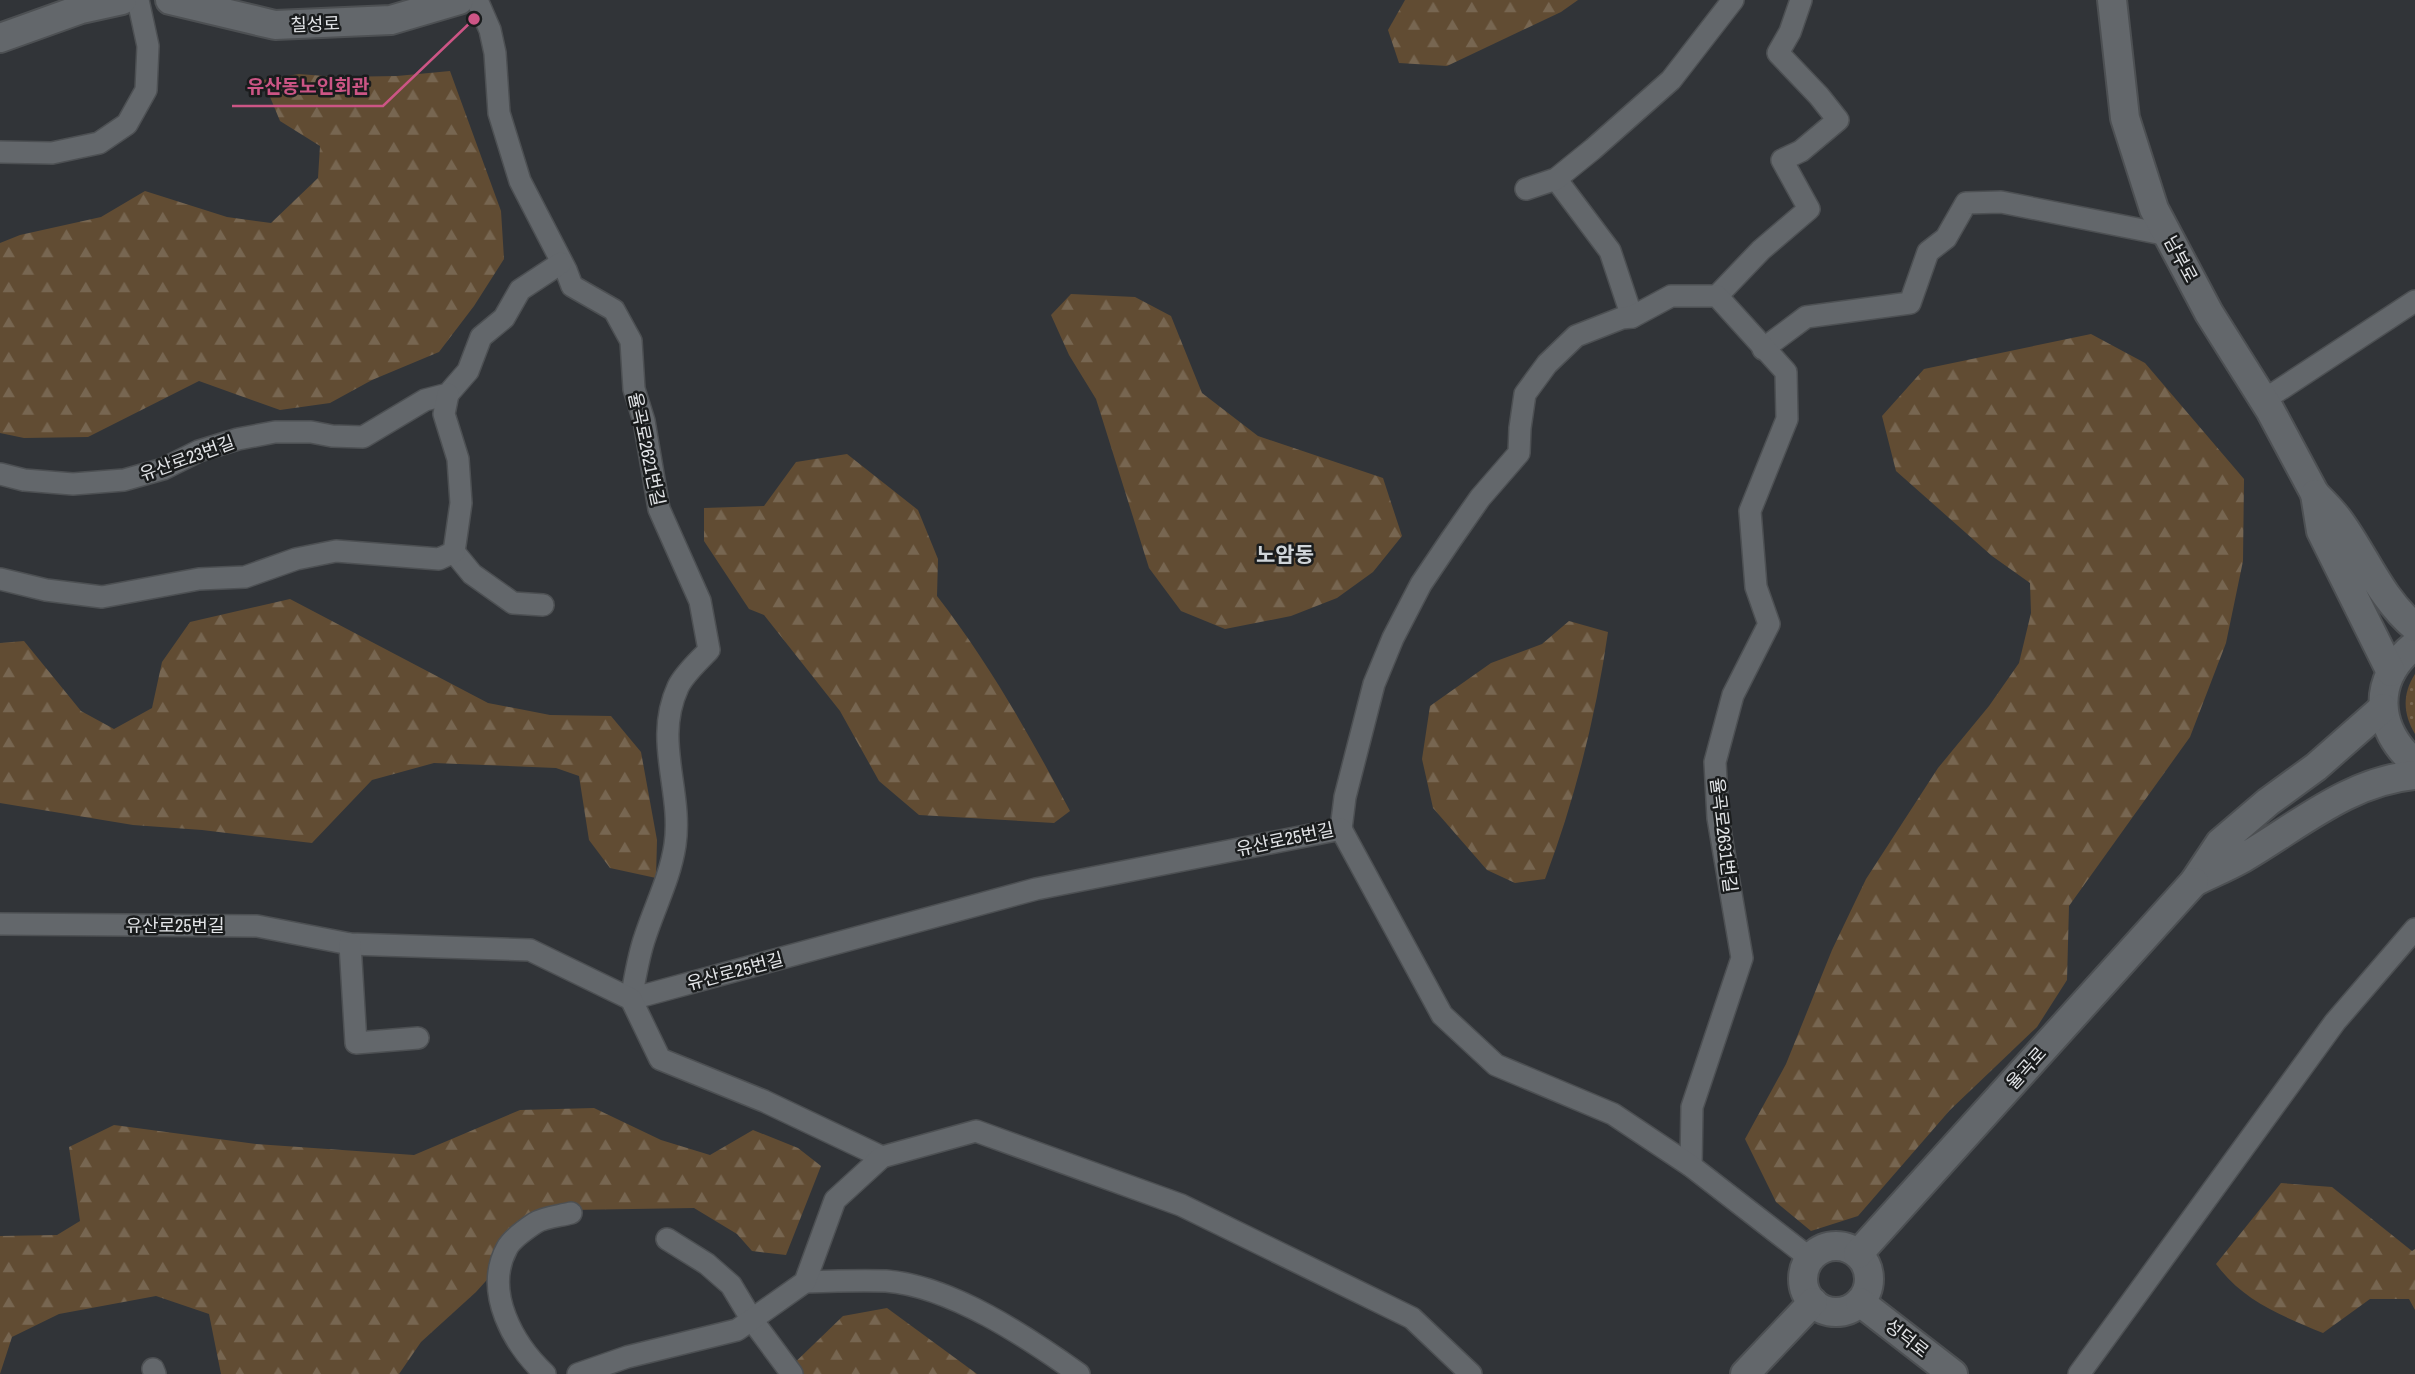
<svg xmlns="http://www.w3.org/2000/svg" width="2415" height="1374" font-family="'Archivo Narrow','Noto Sans KR',sans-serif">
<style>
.green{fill:url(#green-dots)}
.forest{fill:url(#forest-firs)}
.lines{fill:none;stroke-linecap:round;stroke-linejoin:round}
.street-casing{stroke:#4d5053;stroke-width:24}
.secondary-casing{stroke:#4d5053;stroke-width:32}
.street{stroke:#63676b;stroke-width:21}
.secondary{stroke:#63676b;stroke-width:28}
.labels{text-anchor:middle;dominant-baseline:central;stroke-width:5;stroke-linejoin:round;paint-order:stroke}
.street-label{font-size:18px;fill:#e2e4e7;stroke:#1a1c1d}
.quarter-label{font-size:21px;font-weight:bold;fill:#d0d5d9;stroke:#1a1c1d}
.leader{fill:none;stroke:#cc5585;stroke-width:2.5}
.callout-dot{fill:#cc5585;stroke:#1a1c1d;stroke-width:2.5}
.callout-label{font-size:19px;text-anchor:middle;font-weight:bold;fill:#cc5585;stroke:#1a1c1d;stroke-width:5;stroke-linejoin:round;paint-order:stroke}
</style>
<defs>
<pattern id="green-dots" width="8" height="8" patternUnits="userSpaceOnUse" patternTransform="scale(1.75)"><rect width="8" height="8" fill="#614c33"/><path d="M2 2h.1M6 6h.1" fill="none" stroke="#776651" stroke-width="1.8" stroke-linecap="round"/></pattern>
<pattern id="forest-firs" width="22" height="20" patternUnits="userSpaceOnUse" patternTransform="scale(1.75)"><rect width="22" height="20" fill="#614c33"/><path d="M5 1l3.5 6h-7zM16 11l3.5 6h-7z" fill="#776651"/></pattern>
</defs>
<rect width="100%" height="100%" fill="#313438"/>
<!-- green -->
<path class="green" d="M 2415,674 L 2415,734 C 2403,714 2402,694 2415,674 Z"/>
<!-- forest -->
<g class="forest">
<path d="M 1405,0 L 1578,0 L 1561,12 L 1447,66 L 1399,63 L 1388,30 Z"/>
<path d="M 450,71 L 501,211 L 504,259 L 474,306 L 439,352 L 372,380 L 330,403 L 280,410 L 199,381 L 88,437 L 24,438 L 0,433 L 0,243 L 20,235 L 101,217 L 145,191 L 227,217 L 271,223 L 318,178 L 320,146 L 280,121 L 263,80 L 299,74 L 337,77 L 397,76 Z"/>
<path d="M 1071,294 L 1135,297 L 1171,316 L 1202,393 L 1258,436 L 1383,478 L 1402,536 L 1373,572 L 1337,598 L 1291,616 L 1225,629 L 1181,611 L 1149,568 L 1096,399 L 1069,355 L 1051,315 Z"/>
<path d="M 2091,334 L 2145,363 L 2244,479 L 2243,561 L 2226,643 L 2190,737 L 2069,906 L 2067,980 L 2037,1027 L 1950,1110 L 1858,1216 L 1811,1231 L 1776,1202 L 1745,1139 L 1786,1064 L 1832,950 L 1866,879 L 1938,768 L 1989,706 L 2019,663 L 2031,613 L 2030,583 L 1992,556 L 1896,471 L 1882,416 L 1924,369 Z"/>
<path d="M 847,454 L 918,510 L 938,559 L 937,596 C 989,663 1030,736 1070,811 L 1054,823 L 919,815 L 879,781 L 840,711 L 764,615 L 749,609 L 704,541 L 704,508 L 764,506 L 796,462 Z"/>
<path d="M 290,599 L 488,703 L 550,715 L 611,716 L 641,752 L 657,840 L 656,878 L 610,868 L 589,840 L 579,776 L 556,768 L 434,763 L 372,780 L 312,843 L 202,830 L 133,825 L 0,803 L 0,643 L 24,641 L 81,711 L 114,729 L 152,708 L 162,662 L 190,622 Z"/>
<path d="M 1569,621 L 1608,632 C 1596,716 1575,799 1545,879 L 1515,883 L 1487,870 L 1433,808 L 1422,759 L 1430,706 L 1491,663 L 1542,644 Z"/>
<path d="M 594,1108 L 661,1140 L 710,1155 L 753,1130 L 798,1148 L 821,1166 L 786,1255 L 752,1251 L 737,1234 L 694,1208 L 571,1210 L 531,1231 L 476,1292 L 421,1342 L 399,1374 L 221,1374 L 209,1314 L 156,1296 L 59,1314 L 12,1337 L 0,1374 L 0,1236 L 57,1235 L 80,1221 L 69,1147 L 114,1125 L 256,1144 L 414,1155 L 520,1110 Z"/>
<path d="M 2281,1183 L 2332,1187 L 2412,1251 L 2415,1249 L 2415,1310 L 2409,1299 L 2370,1299 L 2323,1333 C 2282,1316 2243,1301 2216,1264 Z"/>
<path d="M 887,1308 L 977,1374 L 783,1374 L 843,1316 Z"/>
</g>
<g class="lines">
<defs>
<g id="street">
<path d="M 477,0 L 490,30 L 495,53 L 499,113 L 520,181 L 566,270 L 572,286 L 614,310 L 631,341 L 634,389 L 644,421 L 659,509 L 700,601 L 709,650 C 699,661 684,674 678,687 C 653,741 683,791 675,845 C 670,878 655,906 645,937 C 638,957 635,979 631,999 L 1036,889 L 1341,829"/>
<path d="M 0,152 L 52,153 L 99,143 L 127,124 L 146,90 L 148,46 L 138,0"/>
<path d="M 1556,179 L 1610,251 L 1632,317"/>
<path d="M 1526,189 L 1556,179 L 1593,149 L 1671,80 L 1733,0"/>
<path d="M 1717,296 L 1761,250 L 1809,209 L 1782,160 L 1801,151 L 1838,120 L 1819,96 L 1778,53 L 1790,32 L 1801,0"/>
<path d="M 1763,349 L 1806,317 L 1910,303 L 1928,252 L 1946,238 L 1966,203 L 2001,202 L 2168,235"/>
<path d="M 2264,400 L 2415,301"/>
<path d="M 0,474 L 24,480 L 73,484 L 124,480 L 163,469 L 199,451 L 238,439 L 275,432 L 311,432 L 332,436 L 363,437 L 425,400 L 448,394 L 468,371 L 481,337 L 504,318 L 520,290 L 561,263"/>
<path d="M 454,552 L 472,574 L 513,603 L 543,605"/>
<path d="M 0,579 L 46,590 L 102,597 L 199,579 L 245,577 L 296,559 L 336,551 L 439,559 L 454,552 L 461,503 L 458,459 L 444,414 L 448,394"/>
<path d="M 1341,829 L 1345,797 L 1374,684 L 1393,638 L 1421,584 L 1450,541 L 1480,498 L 1519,453 L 1520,428 L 1525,394 L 1547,364 L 1576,336 L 1622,318 L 1632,317 L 1671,296 L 1717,296 L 1786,372 L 1787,419 L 1750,511 L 1756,587 L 1769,624 L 1733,695 L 1715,762 L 1718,818 L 1742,958 L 1692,1107 L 1691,1166"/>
<path d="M 1341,829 L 1442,1015 L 1496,1065 L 1613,1114 L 1691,1166 L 1811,1259"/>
<path d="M 0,924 L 257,926 L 350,944 L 530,950 L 631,999 L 660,1059 L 764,1101 L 882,1157"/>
<path d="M 350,944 L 356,1043 L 418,1038"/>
<path d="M 667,1239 L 707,1264 L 731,1285 L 752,1320 L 792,1374"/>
<path d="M 805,1282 C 832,1281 860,1280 886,1281 C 951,1286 1027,1337 1079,1374"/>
<path d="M 153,1369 L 155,1374"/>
<path d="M 545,1374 C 514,1345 483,1292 507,1248 C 511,1240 526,1229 535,1223 C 544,1217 560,1216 571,1213"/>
<path d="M 578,1374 L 627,1357 L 737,1330 L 805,1282 L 835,1200 L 882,1157 L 976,1131 L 1181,1205 L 1412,1318 L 1471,1374"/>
<path d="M 2079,1374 L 2335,1022 L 2415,929"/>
</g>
<g id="secondary">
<path d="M 170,0 L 275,25 L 391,20 L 459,0"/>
<path d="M 2112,0 L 2125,118 L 2154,209 L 2209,313 L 2270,410 L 2315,494"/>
<path d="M 0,38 L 81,9 L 122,0"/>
<path d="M 2415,645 C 2371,679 2375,729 2415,763"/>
<path d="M 2391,672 L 2321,531 L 2315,494 C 2323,502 2331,510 2338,519 C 2365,555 2379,597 2415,627"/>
<path d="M 2383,708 L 2316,767 L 2268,802 L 2220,843 L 2194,882 C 2210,874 2227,867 2243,858 C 2298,826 2349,781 2415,775"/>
<circle cx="1836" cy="1279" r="33"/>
<path d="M 1858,1254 L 2194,882"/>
<path d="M 1860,1302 L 1953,1374"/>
<path d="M 1745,1374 L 1813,1302"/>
</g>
</defs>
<!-- street casing -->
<use href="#street" class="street-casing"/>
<!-- secondary casing -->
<use href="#secondary" class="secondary-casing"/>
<!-- street -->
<use href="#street" class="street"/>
<!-- secondary -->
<use href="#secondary" class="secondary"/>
</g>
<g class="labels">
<!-- street labels -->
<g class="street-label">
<text transform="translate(315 24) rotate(-2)">칠성로</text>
<text transform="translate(2181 259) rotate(62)">남부로</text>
<text transform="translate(647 449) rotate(78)">율곡로2621번길</text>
<text transform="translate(187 458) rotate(-20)">유산로23번길</text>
<text transform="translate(1724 835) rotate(83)">율곡로2631번길</text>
<text transform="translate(1285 839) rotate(-12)">유산로25번길</text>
<text x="175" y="925">유산로25번길</text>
<text transform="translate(735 971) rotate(-15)">유산로25번길</text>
<text transform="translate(2026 1068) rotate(-48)">율곡로</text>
<text transform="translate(1907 1338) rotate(38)">성덕로</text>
</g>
<!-- quarter labels -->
<g class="quarter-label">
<text x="1285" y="554">노암동</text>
</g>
</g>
<!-- callouts -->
<path class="leader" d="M474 19L383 106H232"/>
<circle class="callout-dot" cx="474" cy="19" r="7"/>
<g class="callout-label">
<text x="308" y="93">유산동노인회관</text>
</g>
</svg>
